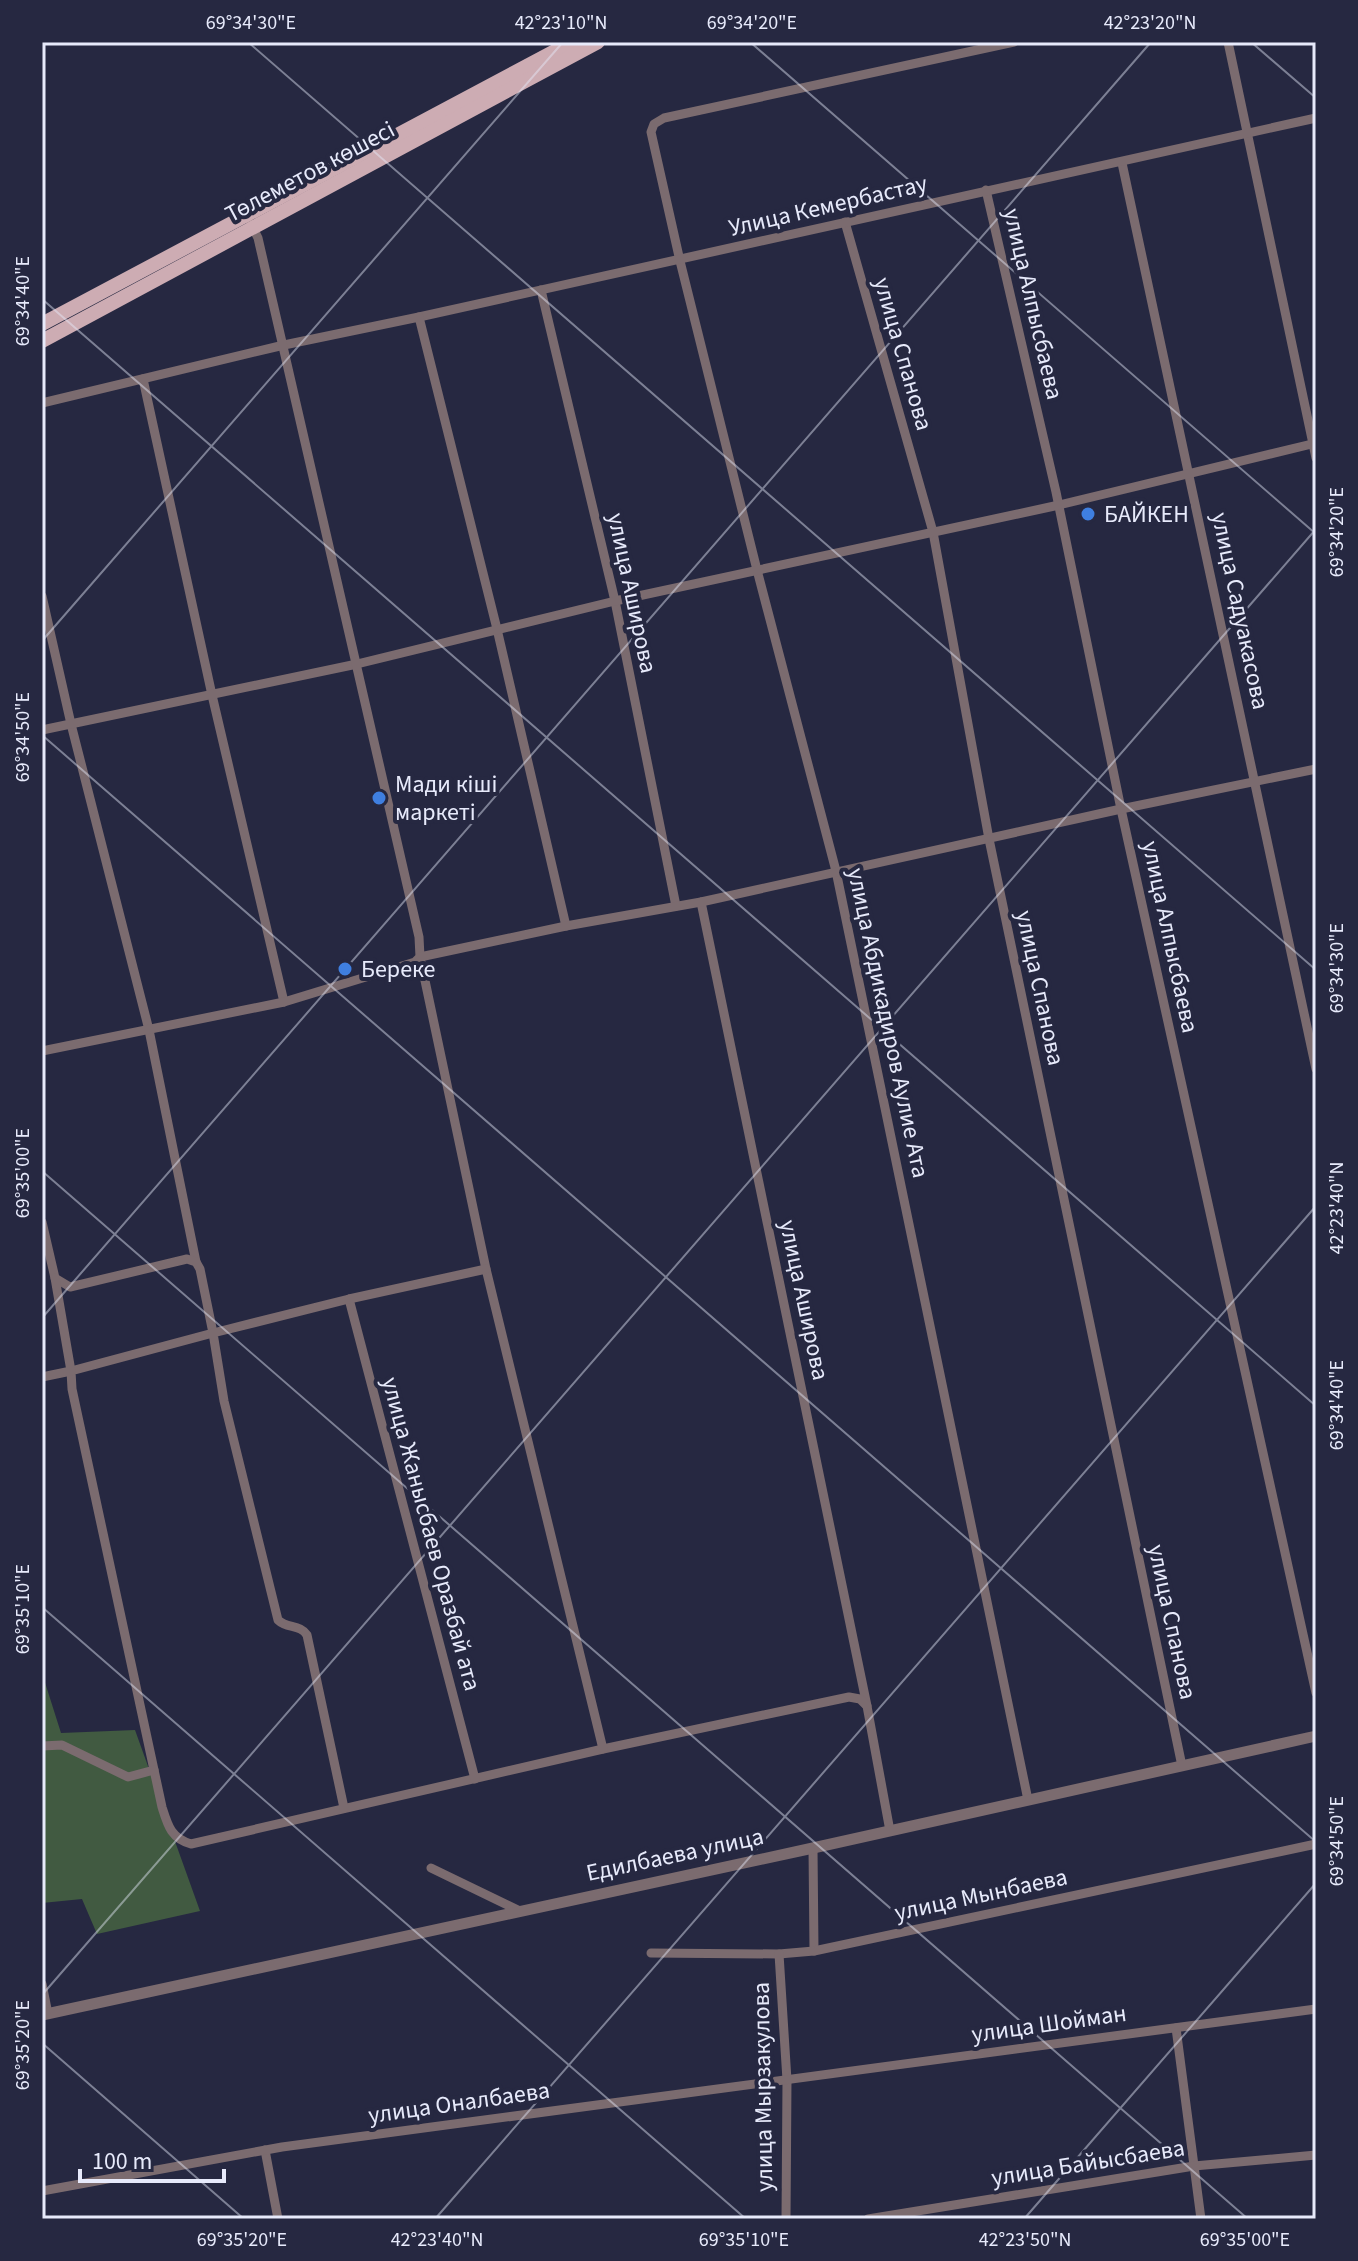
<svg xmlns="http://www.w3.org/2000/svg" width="1358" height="2261" font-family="'Source Sans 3',sans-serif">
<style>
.green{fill:#415a41}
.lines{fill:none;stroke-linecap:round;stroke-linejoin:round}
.minor{stroke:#7b6b6f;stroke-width:9}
.tertiary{stroke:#7b6b6f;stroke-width:11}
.primary{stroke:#cdacb3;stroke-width:14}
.ticks{fill:none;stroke:#e7eafb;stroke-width:2;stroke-opacity:0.45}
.shop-dot{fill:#3f7fe0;stroke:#262841;stroke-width:3}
.labels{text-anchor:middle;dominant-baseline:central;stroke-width:8;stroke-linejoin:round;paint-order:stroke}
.street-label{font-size:24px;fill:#e7eafb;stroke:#262841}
.poi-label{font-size:24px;fill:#e7eafb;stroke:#262841;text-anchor:start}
.neatline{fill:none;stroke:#e7eafb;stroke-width:3}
.ticks-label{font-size:20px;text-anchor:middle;fill:#e7eafb}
</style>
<rect width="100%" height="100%" fill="#262841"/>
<!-- green -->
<path class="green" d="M 42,1673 L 61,1733 L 135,1730 L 200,1911 L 97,1934 L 82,1899 L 42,1903 Z"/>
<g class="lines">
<!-- minor -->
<g class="minor">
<path d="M 1014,42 L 664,118 L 654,124 L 651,132 L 680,261 L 757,570 L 836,871 L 1028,1800"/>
<path d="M 1228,42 L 1316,458"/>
<path d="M 1122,163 L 1316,1069"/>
<path d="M 986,190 L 1056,492 L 1121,809 L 1316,1693"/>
<path d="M 845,222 L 933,532 L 989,839 L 1182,1766"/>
<path d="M 541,290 L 615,601 L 676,906"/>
<path d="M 419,317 L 1316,118"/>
<path d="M 143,379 L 212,695 L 284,1002"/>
<path d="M 42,403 L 284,345 L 419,317 L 497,629 L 566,926"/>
<path d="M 42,596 L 71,724 L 149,1030 L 196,1262"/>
<path d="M 42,730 L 357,664 L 615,601 L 1059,505 L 1316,443"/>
<path d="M 701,902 L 867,1706"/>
<path d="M 42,1051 L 284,1002 L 415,962 L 420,957 L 419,937 L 258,238 L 251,224"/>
<path d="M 42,1222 L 55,1278 L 70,1287 L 187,1259 L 196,1262 L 200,1269 L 213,1333 L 71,1371 L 72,1389 L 162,1807 C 168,1826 171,1838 191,1844 L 603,1749 L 849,1697 L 860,1699 L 867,1706 L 890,1831"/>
<path d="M 349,1299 L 475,1779"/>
<path d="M 42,1377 L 71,1371 L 55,1278"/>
<path d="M 42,1746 L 62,1745 L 128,1777 L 154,1770"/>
<path d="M 603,1749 L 486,1269 L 420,957 L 566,926 L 701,902 L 1121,809 L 1316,769"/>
<path d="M 344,1808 L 307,1635 C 300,1624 287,1629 278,1620 L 224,1401 L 213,1333 L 349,1299 L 486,1269"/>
<path d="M 813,1848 L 814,1951"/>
<path d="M 431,1868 L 520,1911"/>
<path d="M 651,1953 L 779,1954 L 814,1951 L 1316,1844"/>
<path d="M 779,1954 L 787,2080 L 786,2219"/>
<path d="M 42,1984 L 48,2014"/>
<path d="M 1176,2028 L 1201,2219"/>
<path d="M 265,2150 L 278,2219"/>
<path d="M 42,2191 L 282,2147 L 1316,2009"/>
<path d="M 868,2219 L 1194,2166 L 1316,2155"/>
</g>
<!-- tertiary -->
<path class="tertiary" d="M 42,2015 L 813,1848 L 1316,1736"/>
<!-- primary -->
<g class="primary">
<path d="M 42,324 L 572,42"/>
<path d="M 42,341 L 598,42"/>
</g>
</g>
<!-- ticks -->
<path class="ticks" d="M 248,42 L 1316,970M 750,42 L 1316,534M 1251,42 L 1316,98M 42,299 L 1316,1406M 42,641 L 563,42M 42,735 L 1316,1842M 42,1171 L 1248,2219M 42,1318 L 1151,42M 42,1607 L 746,2219M 42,1995 L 1316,529M 42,2043 L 244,2219M 435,2219 L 1316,1206M 1024,2219 L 1316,1883"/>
<!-- markers -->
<g class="shop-dot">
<circle cx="1088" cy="514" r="8"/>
<circle cx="379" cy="798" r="8"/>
<circle cx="345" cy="969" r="8"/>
</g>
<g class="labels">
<!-- street labels -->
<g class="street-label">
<text transform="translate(310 172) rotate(-28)">Төлеметов көшесі</text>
<text transform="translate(828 206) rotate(-13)">Улица Кемербастау</text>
<text transform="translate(1033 304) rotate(77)">улица Алпысбаева</text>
<text transform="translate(903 354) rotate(74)">улица Спанова</text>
<text transform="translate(632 593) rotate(78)">улица Аширова</text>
<text transform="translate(1240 611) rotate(78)">улица Садуакасова</text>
<text transform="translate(1170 937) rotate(78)">улица Алпысбаева</text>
<text transform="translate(1040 988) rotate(78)">улица Спанова</text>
<text transform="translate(888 1023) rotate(78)">улица Абдикадиров Аулие Ата</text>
<text transform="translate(804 1300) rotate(78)">улица Аширова</text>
<text transform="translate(431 1534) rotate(75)">улица Жанысбаев Оразбай ата</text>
<text transform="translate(1172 1622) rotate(78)">улица Спанова</text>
<text transform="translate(675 1855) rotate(-12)">Едилбаева улица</text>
<text transform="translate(981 1895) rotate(-12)">улица Мынбаева</text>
<text transform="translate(1049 2024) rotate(-8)">улица Шойман</text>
<text transform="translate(763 2087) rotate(-91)">улица Мырзакулова</text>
<text transform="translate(459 2103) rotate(-8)">улица Оналбаева</text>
<text transform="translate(1088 2163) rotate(-9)">улица Байысбаева</text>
</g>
<!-- poi labels -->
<g class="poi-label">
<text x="1104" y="514">БАЙКЕН</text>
<text x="395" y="784">Мади кіші<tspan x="395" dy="28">маркеті</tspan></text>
<text x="361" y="969">Береке</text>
</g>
</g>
<!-- border -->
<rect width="1358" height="2261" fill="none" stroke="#262841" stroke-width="88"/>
<!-- scale -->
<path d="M80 2169v12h144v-12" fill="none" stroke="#e7eafb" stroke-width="4"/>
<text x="92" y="2169" font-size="24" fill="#e7eafb" stroke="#262841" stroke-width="6" paint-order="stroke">100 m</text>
<rect x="44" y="44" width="1270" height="2173" class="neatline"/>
<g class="ticks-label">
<text x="251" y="29">69°34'30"E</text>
<text x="561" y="29">42°23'10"N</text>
<text x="752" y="29">69°34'20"E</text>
<text x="1150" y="29">42°23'20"N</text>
<text transform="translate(22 301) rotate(-90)" y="7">69°34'40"E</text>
<text transform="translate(1336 532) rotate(-90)" y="7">69°34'20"E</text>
<text transform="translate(22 737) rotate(-90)" y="7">69°34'50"E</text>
<text transform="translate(1336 968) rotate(-90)" y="7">69°34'30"E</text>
<text transform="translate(22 1173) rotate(-90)" y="7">69°35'00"E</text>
<text transform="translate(1336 1208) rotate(-90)" y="7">42°23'40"N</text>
<text transform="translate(1336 1405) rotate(-90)" y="7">69°34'40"E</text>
<text transform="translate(22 1609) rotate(-90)" y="7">69°35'10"E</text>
<text transform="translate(1336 1841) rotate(-90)" y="7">69°34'50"E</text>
<text transform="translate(22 2045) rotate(-90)" y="7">69°35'20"E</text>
<text x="242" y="2246">69°35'20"E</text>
<text x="437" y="2246">42°23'40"N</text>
<text x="744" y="2246">69°35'10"E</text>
<text x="1025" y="2246">42°23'50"N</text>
<text x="1245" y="2246">69°35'00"E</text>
</g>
</svg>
